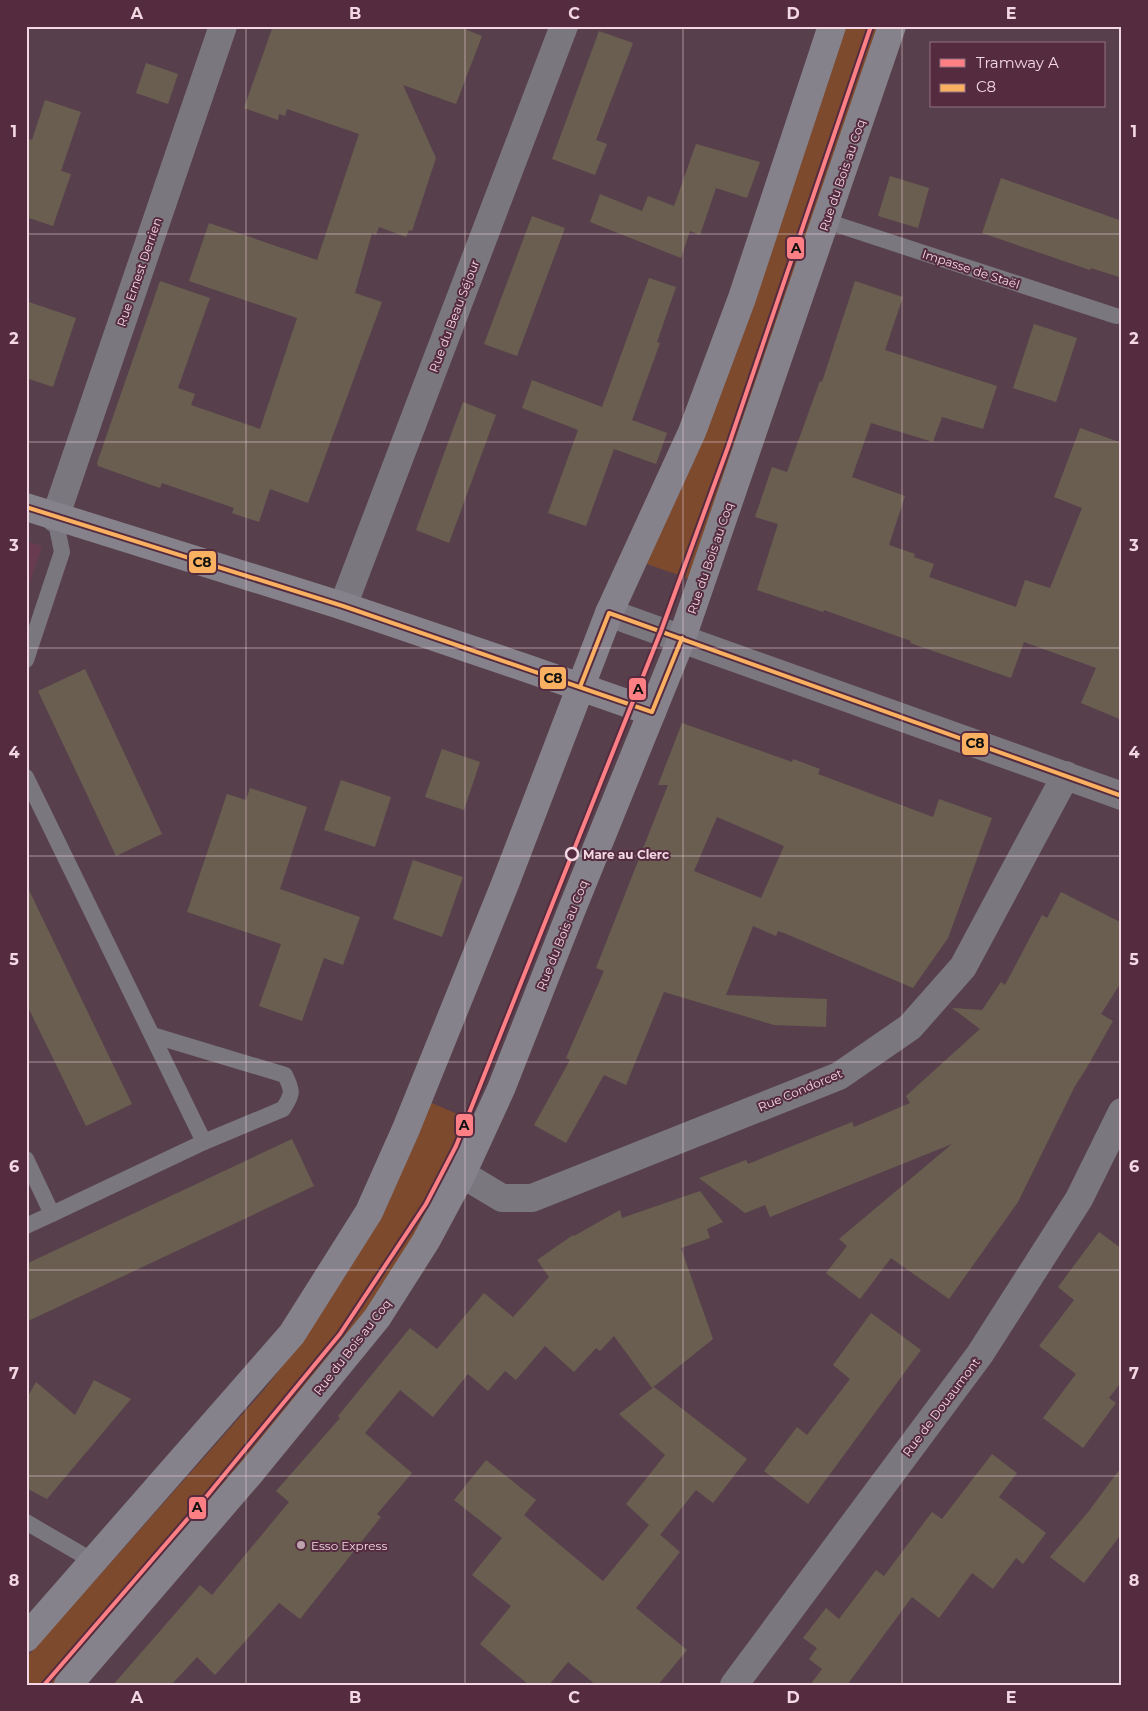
<svg xmlns="http://www.w3.org/2000/svg" width="1148" height="1711" font-family="Montserrat,sans-serif">
<style>
.built{fill:#683b50}
.green{fill:#7d4a2e}
.building{fill:#6a5e51;fill-rule:evenodd}
.lines{fill:none;stroke-linecap:round;stroke-linejoin:round}
.lane{stroke:#7b777f;stroke-width:16}
.street{stroke:#7b777f;stroke-width:28}
.secondary{stroke:#86828b;stroke-width:28}
.bus-1-casing{stroke:#552c3f;stroke-width:8}
.bus-1{stroke:#f9b060;stroke-width:4}
.tram-1-casing{stroke:#552c3f;stroke-width:8}
.tram-1{stroke:#ff8084;stroke-width:4}
.grid{fill:none;stroke:#f3d8e3;stroke-width:1;stroke-opacity:0.55}
.stop-dot{fill:#552c3f;stroke:#f3d8e3;stroke-width:2.5}
.poi-dot{fill:#bca3ae;stroke:#552c3f;stroke-width:2}
.labels{text-anchor:middle;dominant-baseline:central;stroke-width:4;stroke-linejoin:round;paint-order:stroke}
.street-label{font-size:12px;fill:#f3d8e3;stroke:#552c3f}
.stop-label{font-size:12px;font-weight:bold;fill:#f3d8e3;stroke:#552c3f;text-anchor:start}
.poi-label{font-size:12px;fill:#f3d8e3;stroke:#552c3f;text-anchor:start}
.line-badge{stroke:#552c3f;stroke-width:2}
.pale-badge-label{font-size:14px;text-anchor:middle;font-weight:bold;fill:#111}
.neatline{fill:none;stroke:#f3d8e3;stroke-width:2}
.grid-label{font-size:16px;text-anchor:middle;font-weight:bold;fill:#f3d8e3}
</style>
<rect width="100%" height="100%" fill="#57404b"/>
<!-- built -->
<path class="built" d="M 26,541 L 42,546 L 26,594 Z"/>
<!-- green -->
<g class="green">
<path d="M 843,26 L 879,26 L 690,579 L 644,563 Z"/>
<path d="M 427,1101 L 476,1122 L 448,1180 L 385,1285 L 344,1343 L 56,1685 L 26,1685 L 26,1658 L 263,1391 L 307,1334 L 351,1267 L 390,1191 Z"/>
</g>
<!-- building -->
<g class="building">
<path d="M 273,26 L 457,26 L 482,36 L 456,104 L 403,85 L 436,158 L 412,231 L 409,230 L 406,237 L 379,227 L 376,235 L 372,233 L 355,293 L 382,302 L 308,503 L 270,489 L 259,522 L 232,513 L 234,508 L 162,483 L 160,488 L 98,466 L 97,463 L 160,281 L 210,298 L 178,388 L 195,394 L 191,405 L 260,429 L 297,318 L 189,281 L 209,223 L 317,260 L 359,134 L 287,109 L 285,116 L 279,114 L 278,120 L 244,108 Z"/>
<path d="M 599,31 L 633,43 L 596,140 L 607,144 L 595,175 L 552,159 Z"/>
<path d="M 146,63 L 178,74 L 168,104 L 136,93 Z"/>
<path d="M 45,100 L 81,112 L 61,171 L 71,174 L 53,226 L 26,217 L 26,138 L 32,140 Z"/>
<path d="M 696,144 L 760,162 L 747,198 L 716,188 L 700,235 L 690,231 L 681,258 L 590,222 L 600,194 L 642,211 L 648,196 L 674,206 Z"/>
<path d="M 890,176 L 929,188 L 918,228 L 878,216 Z"/>
<path d="M 1001,178 L 1122,221 L 1122,278 L 1091,268 L 1090,270 L 982,233 Z"/>
<path d="M 532,216 L 565,228 L 517,356 L 484,344 Z"/>
<path d="M 649,278 L 676,287 L 657,342 L 660,343 L 632,420 L 667,433 L 656,464 L 614,449 L 586,526 L 548,513 L 578,430 L 522,408 L 532,380 L 602,407 Z"/>
<path d="M 855,281 L 903,297 L 885,350 L 997,386 L 983,429 L 942,417 L 933,442 L 871,423 L 852,477 L 905,496 L 889,545 L 915,554 L 914,557 L 934,564 L 929,577 L 1016,607 L 1025,580 L 1050,588 L 1082,508 L 1054,497 L 1080,428 L 1122,443 L 1122,720 L 1081,703 L 1096,668 L 1024,642 L 1011,678 L 910,643 L 911,641 L 824,610 L 823,612 L 757,590 L 778,524 L 755,517 L 772,467 L 787,472 L 820,381 L 822,382 Z"/>
<path d="M 26,301 L 76,318 L 53,387 L 26,378 Z"/>
<path d="M 1034,324 L 1077,338 L 1056,402 L 1013,388 Z"/>
<path d="M 463,402 L 496,415 L 449,543 L 416,530 Z"/>
<path d="M 85,669 L 162,834 L 116,856 L 38,691 Z"/>
<path d="M 682,723 L 792,762 L 793,759 L 820,769 L 818,774 L 933,817 L 939,799 L 992,818 L 948,938 L 913,988 L 784,933 L 778,931 L 776,936 L 753,926 L 726,995 L 827,999 L 826,1027 L 774,1025 L 664,992 L 626,1085 L 604,1075 L 566,1143 L 534,1125 L 570,1060 L 566,1058 L 604,971 L 596,968 L 668,785 L 658,785 ZM 717,817 L 784,846 L 761,898 L 694,871 Z"/>
<path d="M 442,749 L 480,762 L 464,810 L 425,797 Z"/>
<path d="M 341,780 L 391,797 L 375,847 L 324,830 Z"/>
<path d="M 250,788 L 307,807 L 280,889 L 360,917 L 343,965 L 324,958 L 302,1021 L 259,1006 L 281,944 L 187,912 L 227,794 L 246,800 Z"/>
<path d="M 413,860 L 463,877 L 442,937 L 393,919 Z"/>
<path d="M 26,884 L 132,1104 L 86,1126 L 26,1003 Z"/>
<path d="M 1061,892 L 1122,923 L 1122,981 L 1101,1014 L 1113,1021 L 1086,1069 L 1075,1086 L 1018,1202 L 949,1299 L 891,1258 L 860,1299 L 826,1273 L 847,1246 L 839,1239 L 952,1144 L 770,1217 L 765,1205 L 745,1213 L 699,1178 L 746,1160 L 748,1164 L 852,1122 L 854,1127 L 910,1103 L 906,1096 L 980,1029 L 952,1008 L 982,1010 L 1001,982 L 1005,985 L 1042,915 L 1047,918 Z"/>
<path d="M 292,1139 L 314,1186 L 26,1322 L 26,1264 Z"/>
<path d="M 700,1191 L 723,1222 L 707,1229 L 710,1238 L 681,1248 L 713,1339 L 652,1388 L 614,1336 L 600,1351 L 596,1348 L 574,1372 L 545,1346 L 516,1380 L 505,1371 L 488,1391 L 468,1374 L 433,1417 L 400,1390 L 365,1433 L 412,1473 L 377,1514 L 381,1517 L 300,1619 L 279,1603 L 215,1675 L 197,1657 L 171,1685 L 113,1685 L 200,1585 L 212,1595 L 289,1502 L 276,1491 L 340,1418 L 338,1416 L 410,1328 L 437,1349 L 484,1293 L 513,1317 L 549,1277 L 537,1260 L 573,1235 L 574,1236 L 620,1210 L 622,1218 Z"/>
<path d="M 1099,1232 L 1122,1249 L 1122,1381 L 1109,1398 L 1116,1403 L 1083,1448 L 1043,1418 L 1076,1374 L 1039,1346 L 1074,1300 L 1058,1287 Z"/>
<path d="M 871,1313 L 921,1350 L 808,1504 L 764,1471 L 797,1427 L 807,1435 L 850,1379 L 833,1365 Z"/>
<path d="M 94,1380 L 131,1399 L 47,1499 L 26,1488 L 26,1400 L 36,1382 L 75,1415 Z"/>
<path d="M 654,1387 L 747,1459 L 713,1503 L 696,1490 L 660,1535 L 626,1504 L 665,1455 L 619,1414 Z"/>
<path d="M 992,1454 L 1017,1473 L 999,1497 L 1046,1533 L 1023,1564 L 1016,1558 L 993,1589 L 972,1573 L 939,1618 L 912,1597 L 847,1685 L 810,1685 L 822,1669 L 809,1659 L 817,1648 L 803,1638 L 826,1608 L 839,1619 L 876,1570 L 884,1576 L 932,1512 L 942,1519 Z"/>
<path d="M 486,1460 L 536,1500 L 524,1515 L 603,1581 L 649,1525 L 680,1552 L 636,1608 L 687,1650 L 658,1685 L 596,1685 L 568,1662 L 549,1685 L 529,1685 L 480,1644 L 511,1606 L 472,1575 L 502,1538 L 454,1500 Z"/>
<path d="M 1122,1466 L 1122,1533 L 1084,1583 L 1050,1557 L 1089,1511 Z"/>
</g>
<g class="lines">
<!-- lane -->
<g class="lane">
<path d="M 826,221 L 1116,316"/>
<path d="M 26,660 L 62,552 L 55,518"/>
<path d="M 26,777 L 204,1142 L 52,1214"/>
<path d="M 152,1035 L 285,1075 C 293,1091 293,1094 283,1109 L 204,1142"/>
<path d="M 26,1159 L 52,1214 L 26,1226"/>
<path d="M 26,1522 L 93,1561"/>
</g>
<!-- street -->
<g class="street">
<path d="M 55,518 L 223,26"/>
<path d="M 343,606 L 564,26"/>
<path d="M 609,613 L 1122,796"/>
<path d="M 462,1174 L 502,1198 L 532,1198 L 839,1076 L 910,1027 L 963,967 L 1066,775"/>
<path d="M 734,1685 L 980,1354 L 1079,1199 L 1122,1112"/>
</g>
<!-- secondary -->
<g class="secondary">
<path d="M 26,507 L 343,606 L 520,666 L 652,712"/>
<path d="M 26,1638 L 292,1334 L 369,1212 L 406,1129 L 505,884 L 609,613 L 692,432 L 742,298 L 832,26"/>
<path d="M 68,1685 L 252,1471 L 377,1318 L 426,1241 L 462,1174 L 501,1089 L 572,909 L 682,638 L 892,26"/>
</g>
<defs>
<g id="bus-1">
<path d="M 26,507 L 343,606 L 652,712 L 682,638"/>
<path d="M 580,687 L 609,613 L 1122,796"/>
</g>
</defs>
<!-- bus-1 casing -->
<use href="#bus-1" class="bus-1-casing"/>
<!-- bus-1 -->
<use href="#bus-1" class="bus-1"/>
<defs>
<path id="tram-1" d="M 44,1685 L 197,1508 L 340,1334 L 426,1204 L 456,1146 L 661,631 L 728,447 L 871,26"/>
</defs>
<!-- tram-1 casing -->
<use href="#tram-1" class="tram-1-casing"/>
<!-- tram-1 -->
<use href="#tram-1" class="tram-1"/>
</g>
<!-- grid -->
<path class="grid" d="M 246,26 L 246,1685M 465,26 L 465,1685M 683,26 L 683,1685M 902,26 L 902,1685M 26,234 L 1122,234M 26,442 L 1122,442M 26,648 L 1122,648M 26,856 L 1122,856M 26,1062 L 1122,1062M 26,1270 L 1122,1270M 26,1476 L 1122,1476"/>
<!-- markers -->
<circle class="stop-dot" cx="572" cy="854" r="6"/>
<circle class="poi-dot" cx="301" cy="1545" r="5"/>
<g class="labels">
<!-- street labels -->
<g class="street-label">
<text transform="translate(842 175) rotate(-71)">Rue du Bois au Coq</text>
<text transform="translate(971 269) rotate(18)">Impasse de Staël</text>
<text transform="translate(139 272) rotate(-71)">Rue Ernest Derrien</text>
<text transform="translate(454 316) rotate(-69)">Rue du Beau Séjour</text>
<text transform="translate(710 558) rotate(-71)">Rue du Bois au Coq</text>
<text transform="translate(562 935) rotate(-68)">Rue du Bois au Coq</text>
<text transform="translate(800 1090) rotate(-23)">Rue Condorcet</text>
<text transform="translate(352 1347) rotate(-52)">Rue du Bois au Coq</text>
<text transform="translate(941 1407) rotate(-53)">Rue de Douaumont</text>
</g>
<!-- stop labels -->
<g class="stop-label">
<text x="583" y="854">Mare au Clerc</text>
</g>
<!-- poi labels -->
<g class="poi-label">
<text x="311" y="1545">Esso Express</text>
</g>
</g>
<g class="line-badge">
<rect x="786" y="236" width="19" height="24" rx="5" fill="#ff8084"/>
<rect x="188" y="550" width="29" height="24" rx="5" fill="#f9b060"/>
<rect x="539" y="666" width="28" height="24" rx="5" fill="#f9b060"/>
<rect x="628" y="677" width="19" height="24" rx="5" fill="#ff8084"/>
<rect x="961" y="732" width="28" height="24" rx="5" fill="#f9b060"/>
<rect x="455" y="1113" width="19" height="24" rx="5" fill="#ff8084"/>
<rect x="188" y="1496" width="19" height="24" rx="5" fill="#ff8084"/>
</g>
<g class="pale-badge-label">
<text x="796" y="253">A</text>
<text x="202" y="567">C8</text>
<text x="553" y="683">C8</text>
<text x="638" y="694">A</text>
<text x="975" y="748">C8</text>
<text x="464" y="1130">A</text>
<text x="197" y="1512">A</text>
</g>
<!-- border -->
<rect width="1148" height="1711" fill="none" stroke="#552c3f" stroke-width="55"/>
<!-- legend -->
<rect x="930" y="42" width="175" height="65" fill="#552c3f" stroke="#947181"/>
<rect x="940" y="59" width="25" height="8" fill="#ff8084" stroke="#947181"/>
<text x="976" y="68" font-size="15" fill="#f3d8e3">Tramway A</text>
<rect x="940" y="84" width="25" height="8" fill="#f9b060" stroke="#947181"/>
<text x="976" y="92" font-size="15" fill="#f3d8e3">C8</text>
<rect x="28" y="28" width="1092" height="1656" class="neatline"/>
<g class="grid-label">
<text x="137" y="19">A</text>
<text x="355" y="19">B</text>
<text x="574" y="19">C</text>
<text x="793" y="19">D</text>
<text x="1011" y="19">E</text>
<text x="14" y="137">1</text>
<text x="1134" y="137">1</text>
<text x="14" y="344">2</text>
<text x="1134" y="344">2</text>
<text x="14" y="551">3</text>
<text x="1134" y="551">3</text>
<text x="14" y="758">4</text>
<text x="1134" y="758">4</text>
<text x="14" y="965">5</text>
<text x="1134" y="965">5</text>
<text x="14" y="1172">6</text>
<text x="1134" y="1172">6</text>
<text x="14" y="1379">7</text>
<text x="1134" y="1379">7</text>
<text x="14" y="1586">8</text>
<text x="1134" y="1586">8</text>
<text x="137" y="1703">A</text>
<text x="355" y="1703">B</text>
<text x="574" y="1703">C</text>
<text x="793" y="1703">D</text>
<text x="1011" y="1703">E</text>
</g>
</svg>
